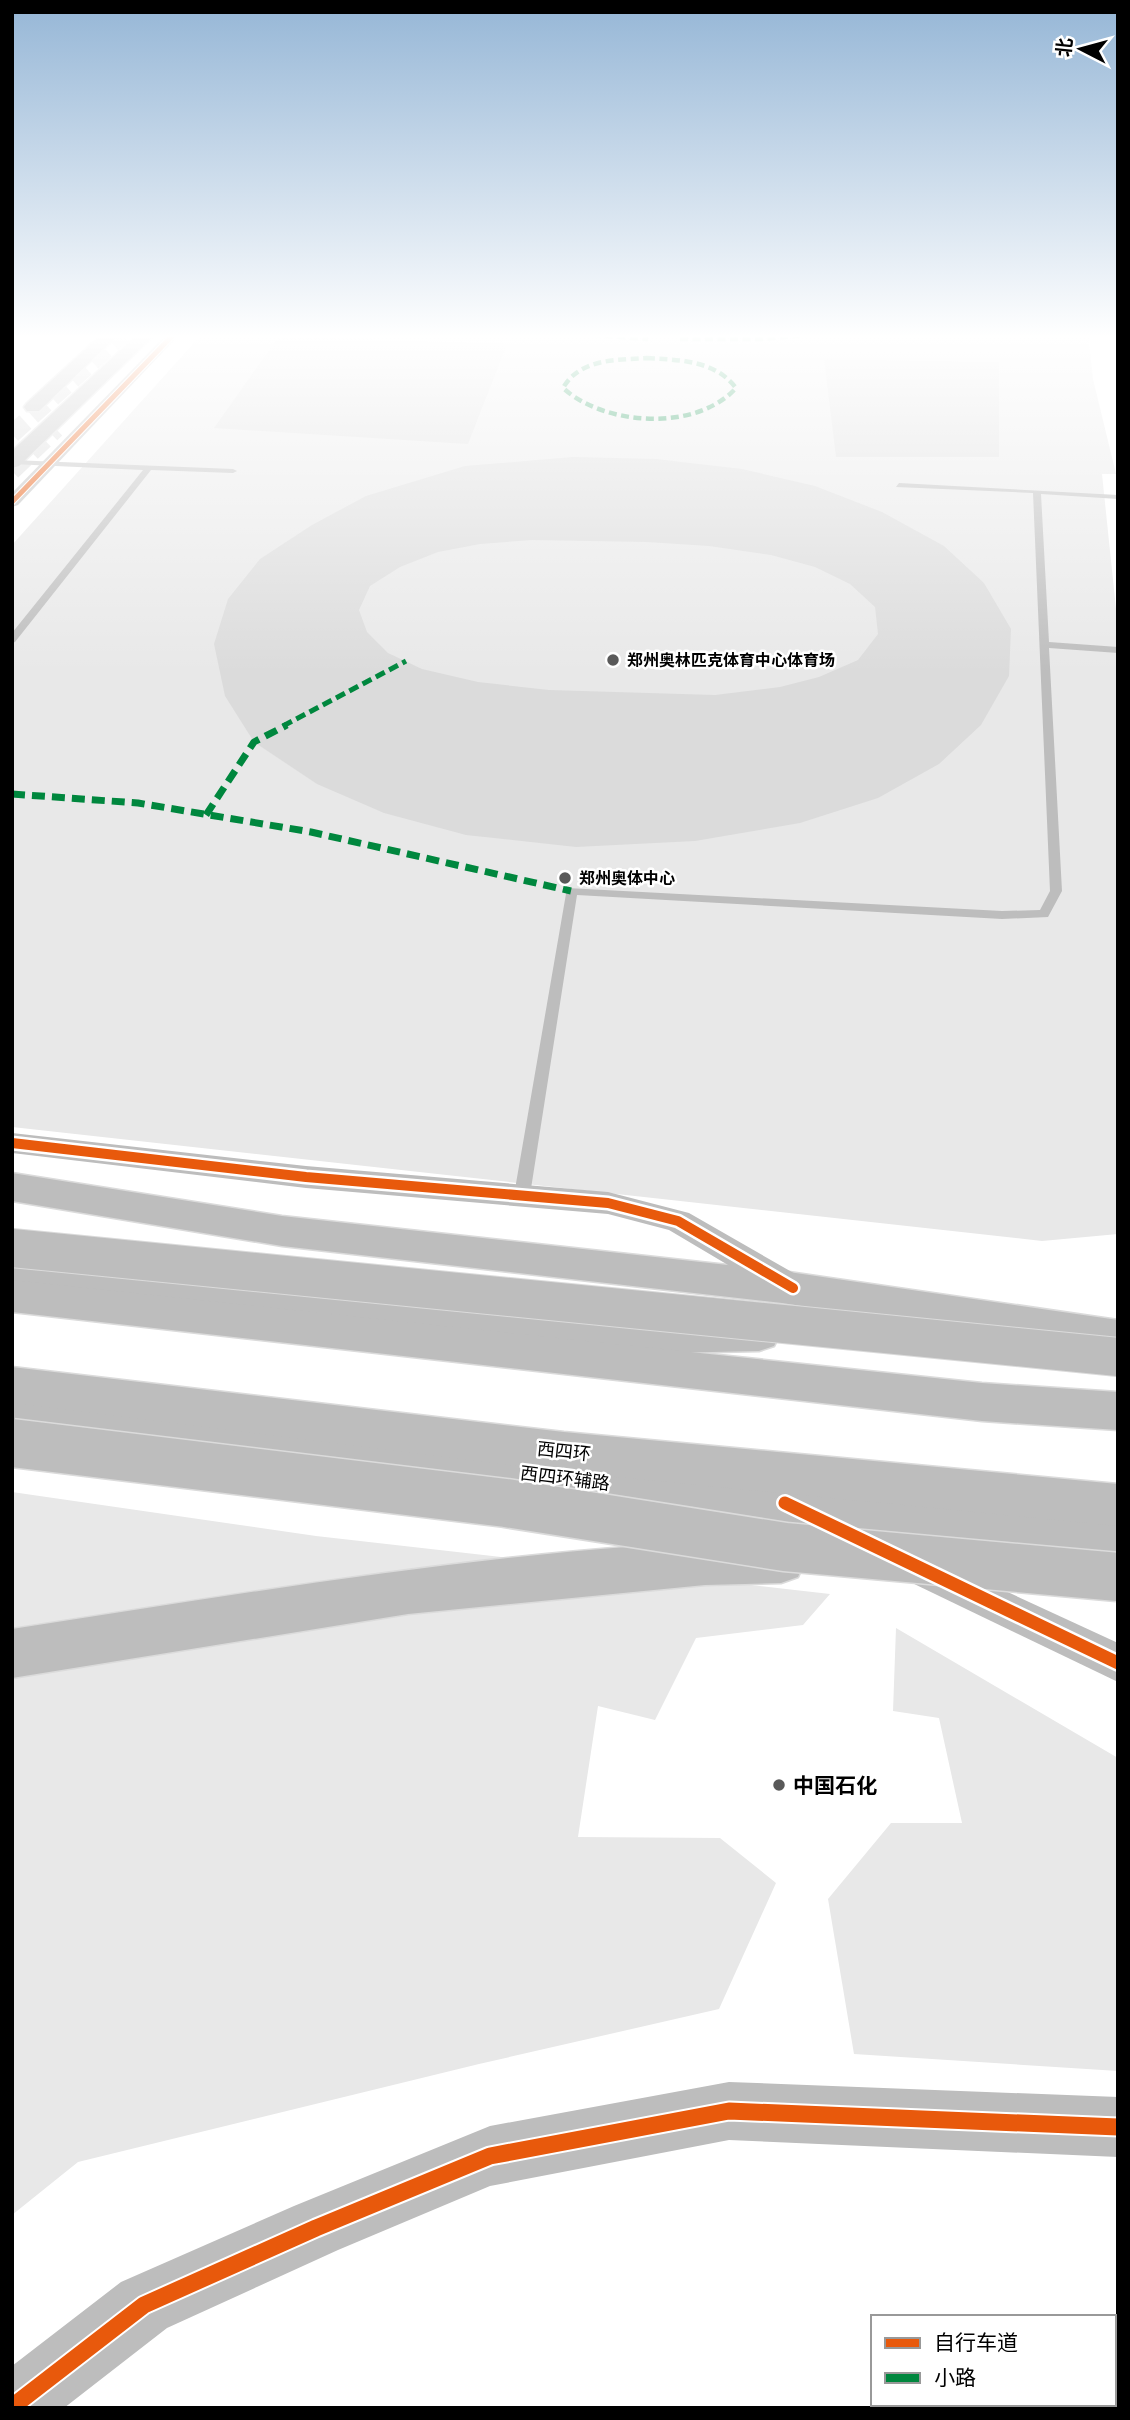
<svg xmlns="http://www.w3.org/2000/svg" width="1130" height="2420" font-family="'Titillium Web','Noto Sans SC',sans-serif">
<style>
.green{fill:#e8e8e8}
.building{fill:#dbdbdb;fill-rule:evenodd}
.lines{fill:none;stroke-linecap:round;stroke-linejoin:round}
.trunk-tunnel{stroke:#d9d9d9;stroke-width:18;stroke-dasharray:18 9;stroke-linecap:butt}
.primary-casing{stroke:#dbdbdb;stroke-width:3}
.trunk-casing{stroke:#dbdbdb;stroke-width:3}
.service{fill:#bdbdbd;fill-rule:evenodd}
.minor{fill:#bdbdbd;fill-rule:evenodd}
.tertiary{fill:#bdbdbd;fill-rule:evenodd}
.primary{fill:#bdbdbd;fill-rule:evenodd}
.trunk{fill:#bdbdbd;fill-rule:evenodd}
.trunk-bridge-far1-casing{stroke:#dbdbdb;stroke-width:40;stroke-linecap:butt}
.trunk-bridge-casing{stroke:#dbdbdb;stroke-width:51;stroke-linecap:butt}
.trunk-bridge-far1{stroke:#bdbdbd;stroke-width:38}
.trunk-bridge{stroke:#bdbdbd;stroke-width:48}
.quiet-far2{stroke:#00873e;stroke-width:4.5;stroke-dasharray:8 4.5;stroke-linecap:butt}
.quiet-far1{stroke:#00873e;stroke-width:5;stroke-dasharray:10 5;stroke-linecap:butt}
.quiet{stroke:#00873e;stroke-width:7;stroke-dasharray:13 7;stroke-linecap:butt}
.cycleway-far3-casing{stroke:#fff;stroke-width:7}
.cycleway-far2-casing{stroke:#fff;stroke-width:15}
.cycleway-far1-casing{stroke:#fff;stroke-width:18}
.cycleway-casing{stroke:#fff;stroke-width:21}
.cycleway-far3{stroke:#e8590c;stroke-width:5}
.cycleway-far2{stroke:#e8590c;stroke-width:10}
.cycleway-far1{stroke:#e8590c;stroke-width:13}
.cycleway{stroke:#e8590c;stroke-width:17}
.poi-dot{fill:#595959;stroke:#fff;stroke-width:2.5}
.labels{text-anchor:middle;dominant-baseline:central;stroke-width:5;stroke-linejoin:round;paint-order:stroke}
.far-poi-label{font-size:16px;font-weight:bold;fill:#000;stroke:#fff;text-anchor:start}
.street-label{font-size:18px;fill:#000;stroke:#fff}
.near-poi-label{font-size:21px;font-weight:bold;fill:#000;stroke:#fff;text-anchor:start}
</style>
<rect width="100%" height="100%" fill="#fff"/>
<!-- green -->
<g class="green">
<path d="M 202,334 L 1088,334 L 1093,379 L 1116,474 L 1102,474 L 1118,628 L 1118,1234 L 1042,1241 L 12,1127 L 12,545 Z"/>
<path d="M 12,1492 L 316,1536 L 830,1594 L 803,1625 L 696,1638 L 655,1720 L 598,1706 L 578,1837 L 720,1838 L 776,1883 L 719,2009 L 479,2064 L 78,2162 L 12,2215 Z"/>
<path d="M 896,1628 L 1118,1758 L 1118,2071 L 854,2054 L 828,1899 L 891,1823 L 962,1823 L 939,1718 L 893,1711 Z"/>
</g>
<!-- building -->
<g class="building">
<path d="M 279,336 L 507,344 L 468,444 L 214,428 Z"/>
<path d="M 824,359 L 999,362 L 999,457 L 836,457 Z"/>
<path d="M 573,457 L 656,459 L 742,469 L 815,486 L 882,512 L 944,546 L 984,583 L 1011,629 L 1009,676 L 981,725 L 939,764 L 878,798 L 800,823 L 695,841 L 576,847 L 466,835 L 384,813 L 317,784 L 254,742 L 225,696 L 214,644 L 228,599 L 260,559 L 312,525 L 366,496 L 465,466 ZM 532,540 L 647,542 L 709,546 L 771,555 L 815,567 L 850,584 L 875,607 L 878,634 L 858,660 L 819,677 L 780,687 L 715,695 L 549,690 L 478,682 L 422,669 L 388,653 L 367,632 L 359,610 L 370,586 L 400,567 L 438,552 L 480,544 Z"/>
</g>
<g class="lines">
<!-- trunk-tunnel -->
<g class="trunk-tunnel">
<path d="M 12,434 L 123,334"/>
<path d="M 12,471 L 56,429"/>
</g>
<defs>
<g id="primary">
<path d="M 102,334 L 119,334 L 39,411 L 27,411 L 24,407 L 27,403 Z"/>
<path d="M 138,334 L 155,334 L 19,466 L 12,468 L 12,451 Z"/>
<path d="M 12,1253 L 666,1319 L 759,1317 L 774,1322 L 780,1334 L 774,1346 L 759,1351 L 666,1353 L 12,1285 Z"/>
<path d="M 12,1395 L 1118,1518 L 1118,1562 L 12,1433 Z"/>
</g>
<g id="trunk">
<path d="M 12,1173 L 282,1216 L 782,1271 L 1118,1320 L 1118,1354 L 782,1303 L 282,1246 L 12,1201 Z"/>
<path d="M 12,1280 L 982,1383 L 1118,1392 L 1118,1430 L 982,1421 L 12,1312 Z"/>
<path d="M 12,1367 L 564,1432 L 1118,1484 L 1118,1526 L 564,1472 L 12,1403 Z"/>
<path d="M 781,1539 L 798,1545 L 805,1561 L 798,1577 L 781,1583 L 705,1585 L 408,1614 L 12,1678 L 12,1629 C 267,1590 522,1545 781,1539 Z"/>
</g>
</defs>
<!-- primary casing -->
<use href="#primary" class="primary-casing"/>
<!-- trunk casing -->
<use href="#trunk" class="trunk-casing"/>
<!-- service -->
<g class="service">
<path d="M 12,460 L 233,469 L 237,471 L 233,473 L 151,470 L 15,642 L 12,643 L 12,633 L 143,470 L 12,464 Z"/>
<path d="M 899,483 L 1118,495 L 1118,499 L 1041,494 L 1049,642 L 1118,647 L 1118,653 L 1049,648 L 1062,891 L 1048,917 L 1002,919 L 577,895 L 530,1195 L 528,1199 L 516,1199 L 514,1195 L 567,888 L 1002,911 L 1040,910 L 1050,891 L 1033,493 L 896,487 Z"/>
</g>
<!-- minor -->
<g class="minor">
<path d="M 167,334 L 180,334 L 18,505 L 12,507 L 12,493 Z"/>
<path d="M 12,1133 L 306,1166 L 608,1192 L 689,1213 L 804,1279 L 809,1288 L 804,1297 L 793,1300 L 782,1297 L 669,1230 L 608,1214 L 306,1188 L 12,1153 Z"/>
<path d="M 921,1552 L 1118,1643 L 1118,1682 L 908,1581 L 903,1569 L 908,1557 Z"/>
</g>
<!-- tertiary -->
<path class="tertiary" d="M 729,2082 L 1118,2097 L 1118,2157 L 729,2140 L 490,2186 L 338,2250 L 167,2328 L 64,2408 L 12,2408 L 12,2366 L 121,2282 L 294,2206 L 490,2126 Z"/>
<!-- primary -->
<use href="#primary" class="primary"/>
<!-- trunk -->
<use href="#trunk" class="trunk"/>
<defs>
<path id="trunk-bridge-far1" d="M 12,1248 L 1118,1357"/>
<path id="trunk-bridge" d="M 12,1443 L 506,1503 L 785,1547 L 1118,1577"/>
</defs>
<!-- trunk-bridge-far1 casing -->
<use href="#trunk-bridge-far1" class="trunk-bridge-far1-casing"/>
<!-- trunk-bridge casing -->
<use href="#trunk-bridge" class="trunk-bridge-casing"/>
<!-- trunk-bridge-far1 -->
<use href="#trunk-bridge-far1" class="trunk-bridge-far1"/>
<!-- trunk-bridge -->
<use href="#trunk-bridge" class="trunk-bridge"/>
<!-- quiet-far2 -->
<g class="quiet-far2">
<path d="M 580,334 L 648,339"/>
<path d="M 680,339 L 761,339 L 818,334"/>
<path d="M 647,358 C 679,360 715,360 736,388 C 696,432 605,426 563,388 C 580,358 617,360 647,358 Z"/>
</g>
<!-- quiet-far1 -->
<path class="quiet-far1" d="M 283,726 L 406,661"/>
<!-- quiet -->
<g class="quiet">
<path d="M 12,794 L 138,803 L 311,832 L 571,891"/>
<path d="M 206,815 L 254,742 L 287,725"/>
</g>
<defs>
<path id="cycleway-far3" d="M 12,502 L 174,334"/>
<path id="cycleway-far2" d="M 12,1143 L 306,1177 L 608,1203 L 678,1221 L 793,1288"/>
<path id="cycleway-far1" d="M 785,1503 L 1118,1663"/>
<path id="cycleway" d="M 12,2407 L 144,2305 L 316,2228 L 490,2156 L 729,2111 L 1118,2127"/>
</defs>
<!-- cycleway-far3 casing -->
<use href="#cycleway-far3" class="cycleway-far3-casing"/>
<!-- cycleway-far2 casing -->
<use href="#cycleway-far2" class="cycleway-far2-casing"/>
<!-- cycleway-far1 casing -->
<use href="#cycleway-far1" class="cycleway-far1-casing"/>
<!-- cycleway casing -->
<use href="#cycleway" class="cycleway-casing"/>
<!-- cycleway-far3 -->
<use href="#cycleway-far3" class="cycleway-far3"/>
<!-- cycleway-far2 -->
<use href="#cycleway-far2" class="cycleway-far2"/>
<!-- cycleway-far1 -->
<use href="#cycleway-far1" class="cycleway-far1"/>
<!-- cycleway -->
<use href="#cycleway" class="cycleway"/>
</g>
<!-- sky -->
<linearGradient id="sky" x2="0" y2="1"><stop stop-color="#95b6d6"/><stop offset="0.5" stop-color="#fff"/><stop offset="1" stop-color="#fff" stop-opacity="0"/></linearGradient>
<rect width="1130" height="673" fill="url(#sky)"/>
<!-- markers -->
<g class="poi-dot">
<circle cx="613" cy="660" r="7"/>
<circle cx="565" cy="878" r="7"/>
<circle cx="779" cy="1785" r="7"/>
</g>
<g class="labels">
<!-- far-poi labels -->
<g class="far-poi-label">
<text x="627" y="660">郑州奥林匹克体育中心体育场</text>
<text x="579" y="878">郑州奥体中心</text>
</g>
<!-- street labels -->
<g class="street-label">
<text transform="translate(564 1451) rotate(6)">西四环</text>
<text transform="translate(565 1478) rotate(7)">西四环辅路</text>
</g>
<!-- near-poi labels -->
<g class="near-poi-label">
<text x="793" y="1785">中国石化</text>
</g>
</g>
<!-- border -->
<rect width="1130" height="2420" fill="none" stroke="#000000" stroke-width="28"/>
<!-- legend -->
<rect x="871" y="2315" width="245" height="91" fill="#ffffff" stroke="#999999" stroke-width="2"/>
<rect x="885" y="2338" width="35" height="10" fill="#e8590c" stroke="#999999" stroke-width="2"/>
<text x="934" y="2350" font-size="21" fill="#000000">自行车道</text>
<rect x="885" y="2373" width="35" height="10" fill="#00873e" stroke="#999999" stroke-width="2"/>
<text x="934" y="2385" font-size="21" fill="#000000">小路</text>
<!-- north arrow -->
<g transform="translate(1081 49) rotate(276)" stroke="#ffffff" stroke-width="5" paint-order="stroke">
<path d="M0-5L12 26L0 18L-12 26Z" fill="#000000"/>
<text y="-10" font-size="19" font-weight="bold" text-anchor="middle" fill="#000000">北</text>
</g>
</svg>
